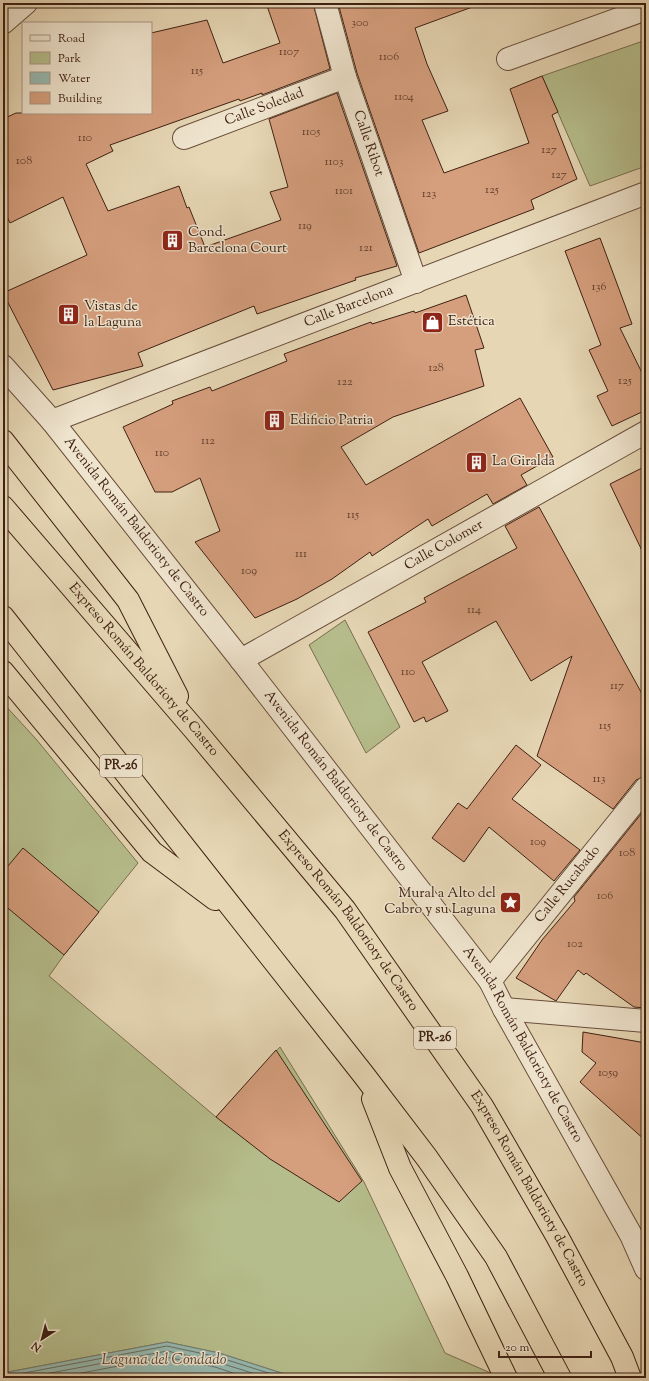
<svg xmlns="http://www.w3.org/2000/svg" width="649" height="1381" font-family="'Sorts Mill Goudy',serif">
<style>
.green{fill:#b6bd8c;stroke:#7a6f50}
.water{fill:#96b9b0;stroke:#737c71}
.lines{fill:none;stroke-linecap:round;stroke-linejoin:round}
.shore{stroke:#6a6d62;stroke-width:1}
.building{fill:#d59e7d;stroke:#3f2113}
.minor-casing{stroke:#694e3b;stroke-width:24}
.highway-casing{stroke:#3f2113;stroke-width:24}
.minor{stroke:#efe4ce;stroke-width:22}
.highway{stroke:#e6d6b4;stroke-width:22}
.labels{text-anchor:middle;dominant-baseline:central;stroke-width:3;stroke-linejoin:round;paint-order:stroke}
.number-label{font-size:12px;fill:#64402e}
.shield{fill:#efe4ce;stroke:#745c4b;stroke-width:1}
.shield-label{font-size:13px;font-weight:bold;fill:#3f2113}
.street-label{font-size:14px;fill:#3f2113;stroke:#efe4ce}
.poi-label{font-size:14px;fill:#3f2113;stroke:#efe4ce;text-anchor:start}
.water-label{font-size:15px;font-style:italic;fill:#55473a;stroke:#efe4ce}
</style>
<rect width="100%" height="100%" fill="#e6d6b4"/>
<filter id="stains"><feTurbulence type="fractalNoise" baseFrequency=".005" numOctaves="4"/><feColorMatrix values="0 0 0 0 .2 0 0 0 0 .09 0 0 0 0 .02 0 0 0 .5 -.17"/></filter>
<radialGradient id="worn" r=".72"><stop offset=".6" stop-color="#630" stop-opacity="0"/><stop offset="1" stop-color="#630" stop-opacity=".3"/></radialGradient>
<!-- green -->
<g class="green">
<path d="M 646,40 L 646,166 L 590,186 L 542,76 Z"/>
<path d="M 345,620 L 400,727 L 366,753 L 309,645 Z"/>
<path d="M 3,703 L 36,739 L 138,863 L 64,955 L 49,976 L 216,1117 L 280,1047 L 364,1182 L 445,1353 L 502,1378 L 297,1378 L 219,1353 L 167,1342 L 3,1373 Z"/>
</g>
<!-- water -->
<path class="water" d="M 167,1342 L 219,1353 L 297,1378 L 3,1378 L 3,1373 Z"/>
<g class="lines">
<!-- shore -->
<g class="shore">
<path d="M 3,1377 L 167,1346 L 218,1357 L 284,1378"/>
<path d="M 24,1378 L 167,1351 L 217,1362 L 268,1378"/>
<path d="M 55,1378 L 166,1357 L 215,1367 L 248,1378"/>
</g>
</g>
<!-- building -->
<g class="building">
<path d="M 266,3 L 313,3 L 330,69 L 262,95 L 262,93 L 240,101 L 239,99 L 110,145 L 113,151 L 86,164 L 108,211 L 179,186 L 187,208 L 189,207 L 205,247 L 281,220 L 270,192 L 288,187 L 269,119 L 337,93 L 397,266 L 355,278 L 356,280 L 257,314 L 254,306 L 138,353 L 143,366 L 53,390 L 3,293 L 87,255 L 63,197 L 10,223 L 3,208 L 3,119 L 16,113 L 151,113 L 151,33 L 207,20 L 223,63 L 280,43 Z"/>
<path d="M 338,3 L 475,3 L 475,6 L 415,28 L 427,64 L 448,111 L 422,120 L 444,173 L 529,143 L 510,89 L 542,76 L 558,112 L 552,115 L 577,179 L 531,200 L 534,209 L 419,253 L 357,73 Z"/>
<path d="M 600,238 L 632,324 L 620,328 L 646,381 L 646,410 L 612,426 L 597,396 L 608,391 L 589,350 L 601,345 L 565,251 Z"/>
<path d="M 466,295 L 484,348 L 475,350 L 484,386 L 393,417 L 341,447 L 366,485 L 520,398 L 553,457 L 521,475 L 527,485 L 493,504 L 487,494 L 432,526 L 428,519 L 372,556 L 370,552 L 332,579 L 297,599 L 255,618 L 195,542 L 220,531 L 200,478 L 172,492 L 155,492 L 123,427 L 173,404 L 172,401 L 210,387 L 212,391 L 287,361 L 284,354 L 371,322 L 372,324 L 414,311 L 415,313 Z"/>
<path d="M 646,466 L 646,559 L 610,484 Z"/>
<path d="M 539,507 L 646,701 L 646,776 L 636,780 L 613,809 L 537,756 L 572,656 L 531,681 L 496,621 L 422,662 L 448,711 L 426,722 L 424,717 L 414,722 L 368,632 L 426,602 L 424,598 L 517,548 L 505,526 Z"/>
<path d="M 516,745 L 541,765 L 512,799 L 580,850 L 554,881 L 489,827 L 464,862 L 432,838 L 458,803 L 467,809 Z"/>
<path d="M 646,808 L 646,1008 L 634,1007 L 586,973 L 584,975 L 578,970 L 556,1001 L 516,978 L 542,940 L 575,901 L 574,897 Z"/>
<path d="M 23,848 L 99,912 L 64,955 L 3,904 L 3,872 Z"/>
<path d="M 583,1032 L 646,1043 L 646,1141 L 580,1082 L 596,1063 L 582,1052 Z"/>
<path d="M 276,1050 L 362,1181 L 339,1202 L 270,1159 L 216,1117 Z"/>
</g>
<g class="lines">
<defs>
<g id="minor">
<path id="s1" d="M 325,3 L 345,77 L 416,282"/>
<path d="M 3,23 L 26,3"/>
<path d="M 508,59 L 646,9"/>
<path id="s2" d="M 184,138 L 345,77"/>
<path id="s3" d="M 3,366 L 52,421 L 241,660 L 490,981 L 504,1009 L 631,1235 L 646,1269"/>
<path id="s4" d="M 52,421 L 646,193"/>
<path id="s5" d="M 241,660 L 646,432"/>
<path id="s6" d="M 490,981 L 646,788"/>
<path d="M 504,1009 L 646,1021"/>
</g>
<g id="highway">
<path d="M 3,441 L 128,600 L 177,696"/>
<path id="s7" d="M 3,507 L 194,729 L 345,910 L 482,1106 L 557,1236 L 622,1357 L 630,1378"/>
<path d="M 3,617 L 363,1074 L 427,1158 L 496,1257 L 560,1378"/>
<path d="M 3,672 L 152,852 L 215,899"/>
<path d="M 373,1099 L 400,1168 L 457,1276 L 506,1378"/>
</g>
</defs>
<!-- minor casing -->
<use href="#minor" class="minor-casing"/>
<!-- highway casing -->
<use href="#highway" class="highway-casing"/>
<!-- minor -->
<use href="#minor" class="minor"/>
<!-- highway -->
<use href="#highway" class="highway"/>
</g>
<!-- icons -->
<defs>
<symbol id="building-square" viewBox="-11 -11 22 22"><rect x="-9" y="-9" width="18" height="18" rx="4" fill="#8f2418" stroke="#efe4ce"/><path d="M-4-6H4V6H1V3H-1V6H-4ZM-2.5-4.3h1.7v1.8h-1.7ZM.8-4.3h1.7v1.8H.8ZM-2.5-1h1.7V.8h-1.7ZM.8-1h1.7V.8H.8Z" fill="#fff"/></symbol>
<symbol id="shop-square" viewBox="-11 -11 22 22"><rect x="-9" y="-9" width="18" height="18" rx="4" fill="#8f2418" stroke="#efe4ce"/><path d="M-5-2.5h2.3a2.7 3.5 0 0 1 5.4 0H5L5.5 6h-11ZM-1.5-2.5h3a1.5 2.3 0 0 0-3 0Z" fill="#fff"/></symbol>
<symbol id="sight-square" viewBox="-11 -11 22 22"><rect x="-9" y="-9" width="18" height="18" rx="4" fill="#8f2418" stroke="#efe4ce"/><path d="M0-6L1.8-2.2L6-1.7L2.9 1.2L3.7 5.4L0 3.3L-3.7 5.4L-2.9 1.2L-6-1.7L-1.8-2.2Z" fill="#fff"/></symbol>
</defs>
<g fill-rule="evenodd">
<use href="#building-square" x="160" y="228" width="25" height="25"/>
<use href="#building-square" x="56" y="302" width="25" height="25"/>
<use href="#shop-square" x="420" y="310" width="25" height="25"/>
<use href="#building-square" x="262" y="408" width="25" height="25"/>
<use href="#building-square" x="464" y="450" width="25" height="25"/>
<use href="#sight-square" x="498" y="890" width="25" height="25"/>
</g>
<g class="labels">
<!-- number labels -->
<g class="number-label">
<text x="360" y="23">300</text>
<text x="289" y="52">1107</text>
<text x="389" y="57">1106</text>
<text x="197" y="71">115</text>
<text x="404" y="97">1104</text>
<text x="311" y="132">1105</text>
<text x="85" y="138">110</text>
<text x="549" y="150">127</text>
<text x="24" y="161">108</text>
<text x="334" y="162">1103</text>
<text x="559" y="175">127</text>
<text x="492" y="190">125</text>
<text x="344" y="191">1101</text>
<text x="429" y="194">123</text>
<text x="305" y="226">119</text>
<text x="366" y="248">121</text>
<text x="599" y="287">136</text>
<text x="436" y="368">128</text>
<text x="625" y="381">125</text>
<text x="345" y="382">122</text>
<text x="208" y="441">112</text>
<text x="162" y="453">110</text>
<text x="353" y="515">115</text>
<text x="301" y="554">111</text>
<text x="249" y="571">109</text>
<text x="474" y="610">114</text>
<text x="408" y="672">110</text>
<text x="617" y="686">117</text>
<text x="605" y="726">115</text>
<text x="599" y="779">113</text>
<text x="538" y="842">109</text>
<text x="627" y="853">108</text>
<text x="605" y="896">106</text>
<text x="575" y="944">102</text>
<text x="608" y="1073">1059</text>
</g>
<!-- shield labels -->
<g class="shield">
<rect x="100" y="755" width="42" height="22" rx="3"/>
<rect x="414" y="1027" width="42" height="22" rx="3"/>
</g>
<g class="shield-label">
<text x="121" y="766">PR-26</text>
<text x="435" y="1038">PR-26</text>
</g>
<!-- street labels -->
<g class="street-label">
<text stroke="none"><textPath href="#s2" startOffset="86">Calle Soledad</textPath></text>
<text stroke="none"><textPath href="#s1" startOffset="147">Calle Ribot</textPath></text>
<text stroke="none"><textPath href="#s4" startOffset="318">Calle Barcelona</textPath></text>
<text stroke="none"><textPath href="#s3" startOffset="209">Avenida Román Baldorioty de Castro</textPath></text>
<text stroke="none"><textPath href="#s5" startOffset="233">Calle Colomer</textPath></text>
<text stroke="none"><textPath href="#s7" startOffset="215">Expreso Román Baldorioty de Castro</textPath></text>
<text stroke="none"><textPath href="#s3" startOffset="532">Avenida Román Baldorioty de Castro</textPath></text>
<text stroke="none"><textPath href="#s6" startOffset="124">Calle Rucabado</textPath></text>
<text stroke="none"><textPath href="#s7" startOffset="539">Expreso Román Baldorioty de Castro</textPath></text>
<text stroke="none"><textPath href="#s3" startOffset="856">Avenida Román Baldorioty de Castro</textPath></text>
<text stroke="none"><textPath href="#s7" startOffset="863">Expreso Román Baldorioty de Castro</textPath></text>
</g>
<!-- poi labels -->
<g class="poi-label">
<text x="188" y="233">Cond.<tspan x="188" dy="16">Barcelona Court</tspan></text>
<text x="84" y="307">Vistas de<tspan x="84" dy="16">la Laguna</tspan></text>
<text x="448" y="322">Estética</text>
<text x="290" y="421">Edificio Patria</text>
<text x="492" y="462">La Giralda</text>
<text x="496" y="894" text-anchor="end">Mural a Alto del<tspan x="496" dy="16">Cabro y su Laguna</tspan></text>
</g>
<!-- water labels -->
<g class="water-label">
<text x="164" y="1360">Laguna del Condado</text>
</g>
</g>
<!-- margin -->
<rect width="649" height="1381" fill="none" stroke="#e6d6b4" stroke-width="16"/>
<rect x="4" y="4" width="641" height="1373" fill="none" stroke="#3f2113" stroke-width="2"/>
<rect x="8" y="8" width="633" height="1365" fill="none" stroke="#3f2113"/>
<!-- legend -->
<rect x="22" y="22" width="130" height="92" fill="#efe4ce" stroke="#a99683"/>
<rect x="30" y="35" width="20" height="6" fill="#efe4ce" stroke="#a99683"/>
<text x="58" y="42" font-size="12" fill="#3f2113">Road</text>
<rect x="30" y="52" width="20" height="12" fill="#b6bd8c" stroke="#a99683"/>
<text x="58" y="62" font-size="12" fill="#3f2113">Park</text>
<rect x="30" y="72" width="20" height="12" fill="#96b9b0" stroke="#a99683"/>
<text x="58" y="82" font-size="12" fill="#3f2113">Water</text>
<rect x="30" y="92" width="20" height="12" fill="#d59e7d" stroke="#a99683"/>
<text x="58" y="102" font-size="12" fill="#3f2113">Building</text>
<!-- north arrow -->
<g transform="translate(42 1339) rotate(216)" stroke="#efe4ce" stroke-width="3" paint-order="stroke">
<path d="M0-3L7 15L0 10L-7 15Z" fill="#3f2113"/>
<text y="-6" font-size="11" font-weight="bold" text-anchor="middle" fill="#3f2113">N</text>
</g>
<!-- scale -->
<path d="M499 1351v6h92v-6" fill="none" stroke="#3f2113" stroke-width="2"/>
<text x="505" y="1351" font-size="12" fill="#3f2113" stroke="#efe4ce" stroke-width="3" paint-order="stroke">20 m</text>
<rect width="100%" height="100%" filter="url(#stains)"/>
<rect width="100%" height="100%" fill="url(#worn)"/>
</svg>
